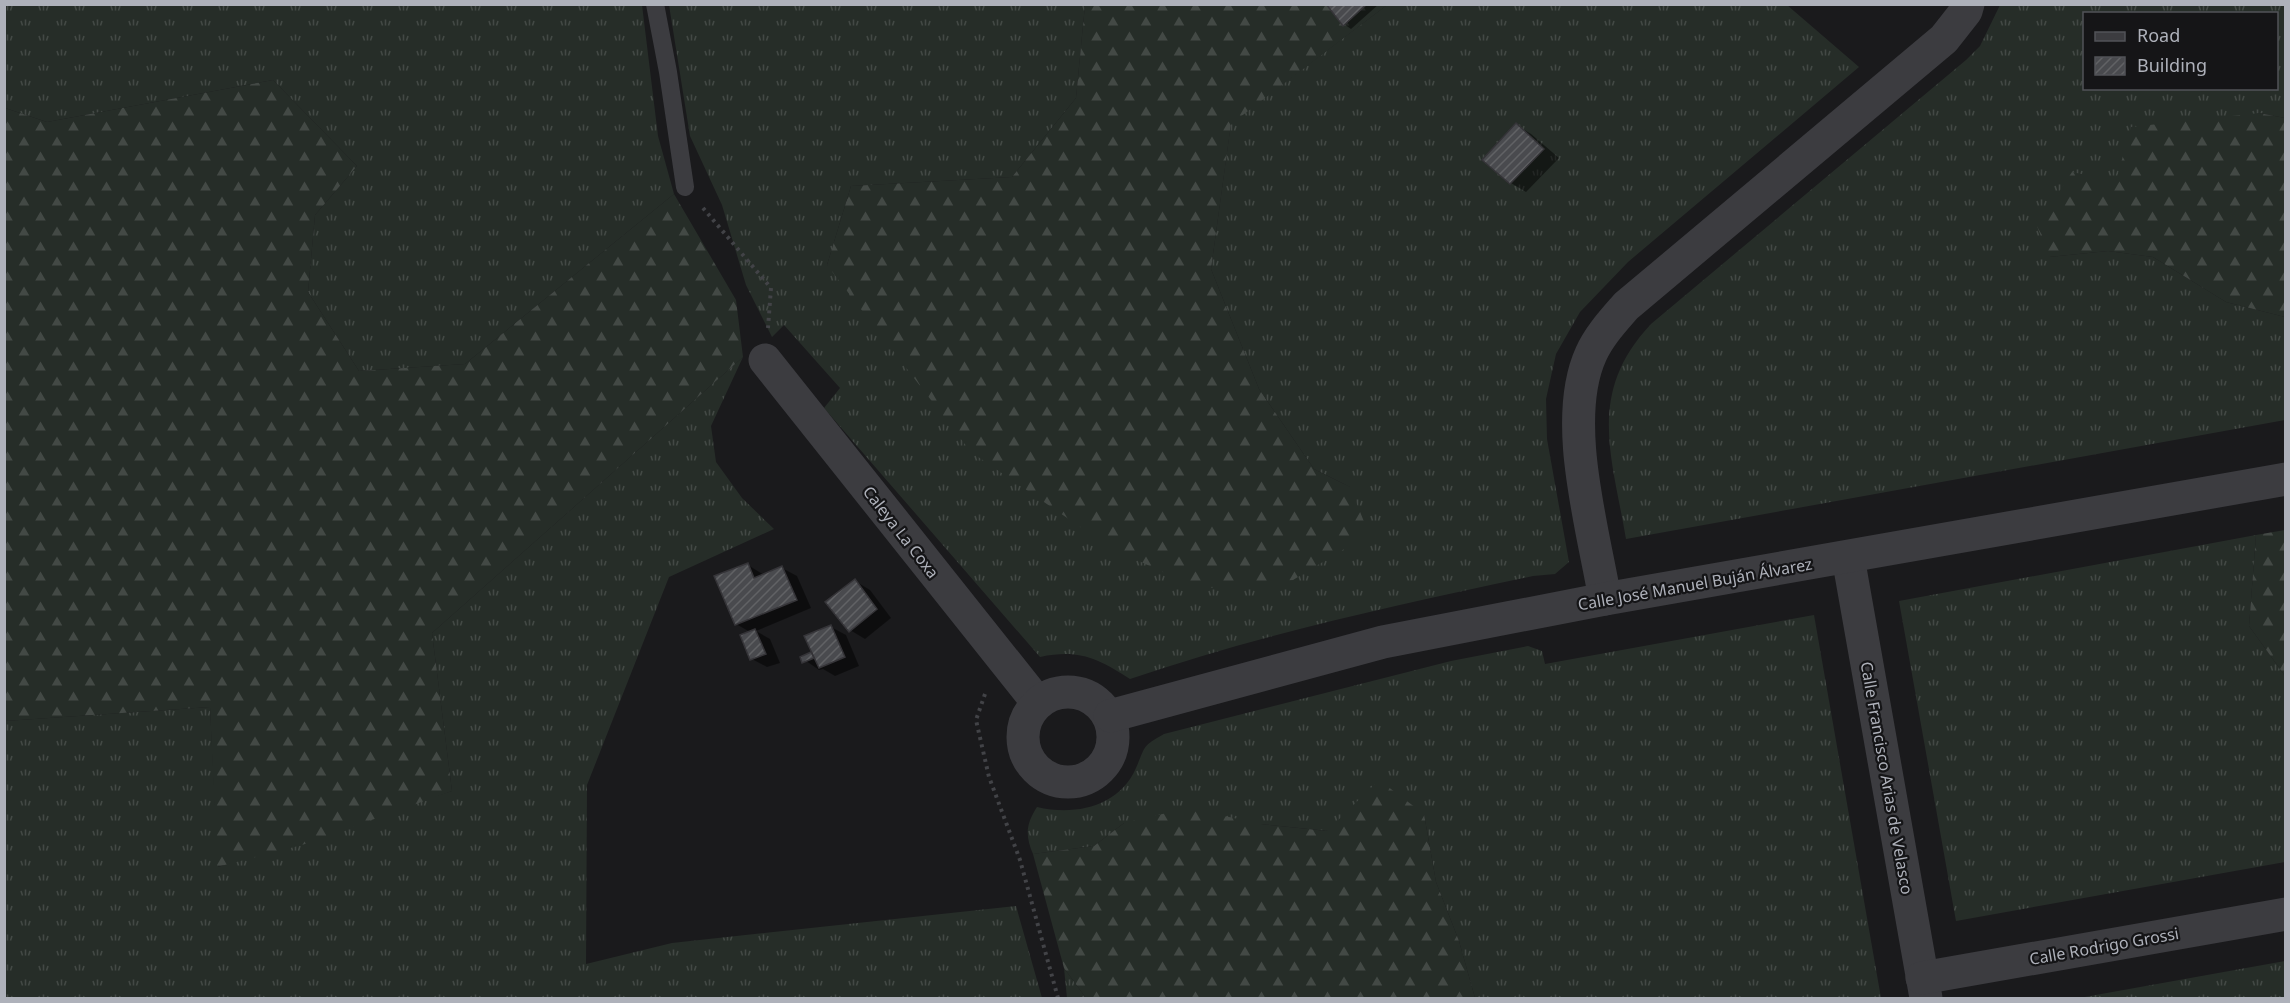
<svg xmlns="http://www.w3.org/2000/svg" width="2290" height="1003" font-family="'Noto Sans',sans-serif">
<style>
.grass{fill:url(#grass-tufts);fill-rule:evenodd}
.forest{fill:url(#forest-firs)}
.shadow{fill:#0007}
.building{fill:url(#building-hatch);stroke:#353438;stroke-width:1.5}
.lines{fill:none;stroke-linecap:round;stroke-linejoin:round}
.path{stroke:#424347;stroke-width:4;stroke-dasharray:3 4.5;stroke-linecap:butt}
.lane{stroke:#3c3c40;stroke-width:18}
.street{stroke:#3c3c40;stroke-width:33}
.labels{text-anchor:middle;dominant-baseline:central;stroke-width:4.5;stroke-linejoin:round;paint-order:stroke}
.street-label{font-size:16px;fill:#aeb1ba;stroke:#151517}
</style>
<defs>
<pattern id="grass-tufts" width="24" height="20" patternUnits="userSpaceOnUse" patternTransform="scale(1.5)"><rect width="24" height="20" fill="#262d28"/><path d="M3 7l-1-3M5 7V3M7 7l1-3M15 17l-1-3M17 17v-4M19 17l1-3" fill="none" stroke="#434945"/></pattern>
<pattern id="forest-firs" width="22" height="20" patternUnits="userSpaceOnUse" patternTransform="scale(1.5)"><rect width="22" height="20" fill="#262d28"/><path d="M5 1l3.5 6h-7zM16 11l3.5 6h-7z" fill="#434945"/></pattern>
<pattern id="building-hatch" width="6" height="6" patternUnits="userSpaceOnUse" patternTransform="scale(1.5)"><rect width="6" height="6" fill="#494a4e"/><path d="M-1 1l2-2M0 6l6-6M5 7l2-2" fill="none" stroke="#616265"/></pattern>
</defs>
<rect width="100%" height="100%" fill="#1a1a1c"/>
<!-- grass -->
<g class="grass">
<path d="M 5,5 L 642,5 L 658,136 L 674,194 L 465,364 L 359,371 L 308,292 L 315,215 L 357,166 L 273,80 L 47,122 L 5,108 Z"/>
<path d="M 669,5 L 1085,5 L 1076,98 L 1012,177 L 851,186 L 827,265 L 1350,487 L 1314,469 L 1259,389 L 1211,269 L 1231,123 L 1387,5 L 1787,5 L 1859,67 L 1628,262 L 1580,312 L 1556,354 L 1546,399 L 1547,439 L 1569,562 L 1555,574 L 1533,576 C 1397,605 1261,634 1130,679 C 1097,658 1079,649 1040,657 L 824,408 L 840,388 L 784,325 L 772,337 L 746,285 L 722,205 L 690,136 Z"/>
<path d="M 2000,5 L 2285,5 L 2285,118 L 2259,113 L 2116,181 L 2049,257 L 2108,251 L 2153,257 L 2226,302 L 2285,317 L 2285,420 L 1626,539 C 1612,456 1586,393 1651,324 L 1966,60 L 1980,46 ZM 2084,14 L 2276,14 L 2276,88 L 2084,88 Z"/>
<path d="M 743,357 L 711,426 L 716,462 L 742,498 L 774,529 L 669,577 L 587,785 L 586,964 L 672,943 L 1016,906 L 1042,998 L 5,998 L 5,721 L 210,707 L 218,867 L 452,791 L 432,633 Z"/>
<path d="M 2256,535 L 2249,626 L 2285,676 L 2285,862 L 1956,921 L 1899,601 Z"/>
<path d="M 1814,615 L 1881,998 L 1475,998 L 1459,941 L 1436,882 L 1424,814 L 1328,831 L 1261,824 L 1124,823 L 1094,846 L 1033,854 C 1025,835 1026,824 1037,807 C 1075,816 1119,807 1136,768 C 1146,746 1141,747 1164,734 L 1451,661 L 1528,646 L 1542,651 L 1545,664 Z"/>
<path d="M 2285,961 L 2285,998 L 2079,998 Z"/>
<path d="M 1064,968 L 1086,998 L 1067,998 Z"/>
</g>
<!-- forest -->
<g class="forest">
<path d="M 1085,5 L 1387,5 L 1231,124 L 1211,269 L 1259,389 L 1314,469 L 1350,487 L 1369,534 L 1293,580 L 1199,589 L 1111,548 L 971,452 L 827,265 L 851,186 L 1012,177 L 1076,98 Z"/>
<path d="M 273,80 L 357,166 L 315,215 L 308,292 L 359,371 L 465,364 L 674,194 L 736,300 L 743,357 L 432,633 L 452,791 L 302,845 L 217,867 L 210,707 L 5,721 L 5,108 L 47,122 Z"/>
<path d="M 2259,113 L 2285,118 L 2285,317 L 2226,302 L 2153,257 L 2108,251 L 2049,257 L 2037,226 L 2072,172 L 2116,181 L 2131,127 Z"/>
<path d="M 2285,530 L 2286,530 L 2285,676 L 2249,626 L 2256,535 Z"/>
<path d="M 1379,780 L 1424,814 L 1436,882 L 1459,941 L 1475,998 L 1086,998 L 1064,968 L 1033,854 L 1094,846 L 1124,823 L 1188,808 L 1261,824 L 1327,831 Z"/>
</g>
<!-- shadow -->
<g class="shadow">
<path d="M 1328,4 L 1379,4 L 1351,29 L 1344,24 Z"/>
<path d="M 1516,125 L 1531,134 L 1559,158 L 1526,192 L 1511,183 L 1484,160 Z"/>
<path d="M 748,565 L 764,575 L 782,568 L 797,576 L 811,608 L 756,631 L 770,639 L 780,663 L 767,667 L 752,659 L 750,632 L 736,624 Z"/>
<path d="M 855,581 L 870,590 L 891,618 L 865,639 L 850,630 Z"/>
<path d="M 831,627 L 846,635 L 859,666 L 835,676 L 823,669 L 819,670 L 802,658 L 813,653 Z"/>
</g>
<!-- building -->
<g class="building">
<path d="M 1326,4 L 1367,4 L 1343,26 Z"/>
<path d="M 1516,123 L 1544,149 L 1510,184 L 1482,160 Z"/>
<path d="M 748,563 L 754,578 L 782,566 L 797,600 L 735,625 L 714,576 Z"/>
<path d="M 855,579 L 877,609 L 849,632 L 825,602 Z"/>
<path d="M 831,625 L 845,657 L 819,668 L 804,636 Z"/>
<path d="M 755,629 L 766,654 L 750,660 L 740,635 Z"/>
<path d="M 811,652 L 814,658 L 802,663 L 800,657 Z"/>
</g>
<g class="lines">
<!-- path -->
<g class="path">
<path d="M 703,208 L 771,288 L 768,328"/>
<path d="M 985,694 L 976,720 L 989,777 L 1020,860 L 1058,998"/>
</g>
<!-- lane -->
<path class="lane" d="M 655,4 L 668,72 L 685,187"/>
<!-- street -->
<g class="street">
<path d="M 765,360 L 1038,703"/>
<path d="M 1848,557 L 1926,998"/>
<path d="M 1605,599 C 1593,528 1561,420 1591,354 C 1599,336 1613,321 1626,306 L 1944,39 L 1966,11 L 1968,4"/>
<circle cx="1068" cy="737" r="45"/>
<path d="M 1110,716 L 1383,642 L 1605,599 L 2286,479"/>
<path d="M 1922,978 L 2286,914"/>
</g>
</g>
<g class="labels">
<!-- street labels -->
<g class="street-label">
<text transform="translate(901 532) rotate(52)">Caleya La Coxa</text>
<text transform="translate(1695 584) rotate(-10)">Calle José Manuel Buján Álvarez</text>
<text transform="translate(1887 778) rotate(80)">Calle Francisco Arias de Velasco</text>
<text transform="translate(2104 946) rotate(-10)">Calle Rodrigo Grossi</text>
</g>
</g>
<!-- border -->
<rect width="2290" height="1003" fill="none" stroke="#aeb1ba" stroke-width="12"/>
<!-- legend -->
<rect x="2083" y="12" width="195" height="78" fill="#151517" stroke="#525358" stroke-width="1.5"/>
<rect x="2095" y="32" width="30" height="9" fill="#3c3c40" stroke="#525358" stroke-width="1.5"/>
<text x="2137" y="42" font-size="18" fill="#aeb1ba">Road</text>
<rect x="2095" y="57" width="30" height="18" fill="url(#building-hatch)" stroke="#525358" stroke-width="1.5"/>
<text x="2137" y="72" font-size="18" fill="#aeb1ba">Building</text>
</svg>
